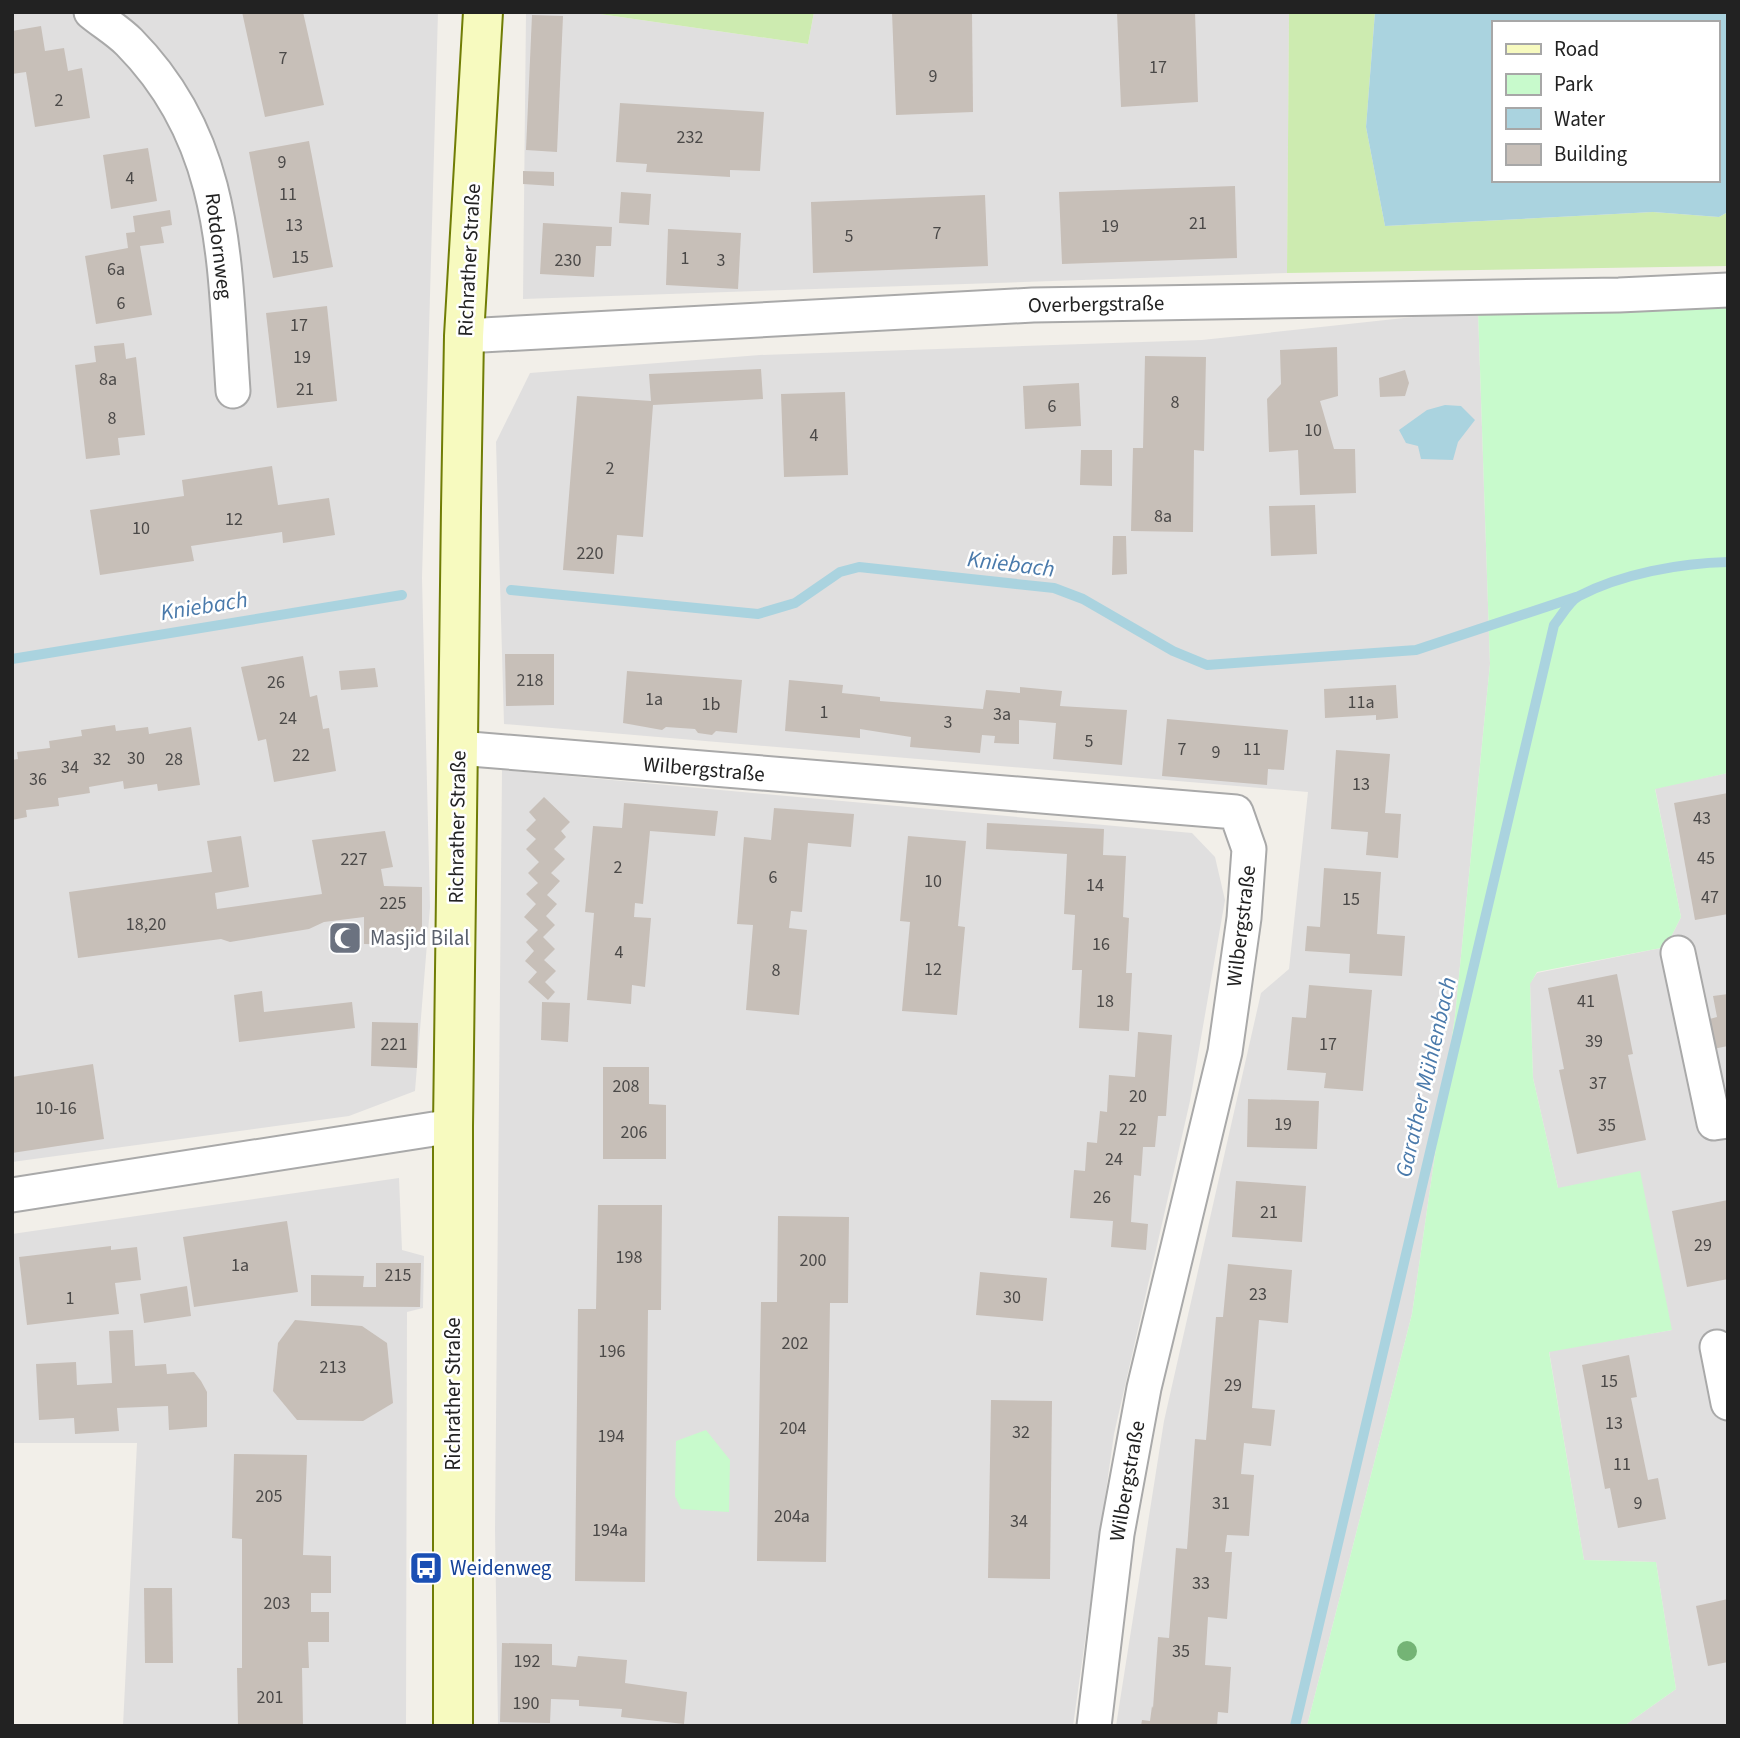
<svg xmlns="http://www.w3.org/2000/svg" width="1740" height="1738" font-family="'Source Sans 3',sans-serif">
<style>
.residential{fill:#e0dfdf}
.grass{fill:#cdebb0}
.park{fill:#c8facc}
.water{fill:#aad3df;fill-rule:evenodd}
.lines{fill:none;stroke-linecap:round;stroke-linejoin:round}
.stream{stroke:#aad3df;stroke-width:10}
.building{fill:#c7bfb8}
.street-casing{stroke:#a9a9a9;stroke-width:37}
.secondary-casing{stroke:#707d05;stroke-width:42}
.street{stroke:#fff;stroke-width:33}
.secondary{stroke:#f7fabf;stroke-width:38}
.tree{fill:#74b475}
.labels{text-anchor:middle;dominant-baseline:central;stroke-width:5;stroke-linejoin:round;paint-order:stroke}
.number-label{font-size:18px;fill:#4b4948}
.street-label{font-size:21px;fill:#222;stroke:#fff}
.worship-label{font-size:21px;fill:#5b616d;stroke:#fff;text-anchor:start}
.transit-label{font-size:21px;fill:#164399;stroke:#fff;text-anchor:start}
.water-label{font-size:23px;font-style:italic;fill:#4a7aab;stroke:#fff}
</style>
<rect width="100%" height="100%" fill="#f2efe9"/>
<!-- residential -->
<g class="residential">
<path d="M 12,12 L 438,12 L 422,578 L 430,907 L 415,1091 L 349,1116 L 12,1162 Z"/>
<path d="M 526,12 L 586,12 L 808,44 L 814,12 L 1289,12 L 1287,273 L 523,299 Z"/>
<path d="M 1478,310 L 1490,664 L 1455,1016 L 1412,1314 L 1307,1726 L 1116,1726 L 1164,1421 L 1261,993 L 1289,969 L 1308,792 L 504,724 L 496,442 L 530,373 L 760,355 L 1202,340 Z"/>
<path d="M 502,770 L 1192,833 L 1215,857 L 1225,900 L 1190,1101 L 1114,1434 L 1073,1726 L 498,1726 L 495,1530 Z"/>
<path d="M 1728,773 L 1728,1726 L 1624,1726 L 1676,1689 L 1656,1562 L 1584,1560 L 1549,1351 L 1672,1330 L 1558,1188 L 1533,1078 L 1530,983 L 1537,973 L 1666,947 L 1681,917 L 1655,788 Z"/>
<path d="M 399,1178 L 402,1250 L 424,1256 L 423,1308 L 407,1312 L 406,1726 L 123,1726 L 137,1443 L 12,1443 L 12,1234 Z"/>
</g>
<!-- grass -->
<g class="grass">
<path d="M 586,12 L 814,12 L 808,44 Z"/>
<path d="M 1289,12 L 1375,12 L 1366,127 L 1385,226 L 1653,212 L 1719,217 L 1728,212 L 1728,266 L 1287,273 Z"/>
</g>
<!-- park -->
<g class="park">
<path d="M 1728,305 L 1728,773 L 1655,789 L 1681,917 L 1666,947 L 1537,972 L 1530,984 L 1533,1078 L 1558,1188 L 1640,1171 L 1672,1330 L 1549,1352 L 1584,1560 L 1656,1562 L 1676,1689 L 1624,1726 L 1307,1726 L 1412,1314 L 1455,1016 L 1490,664 L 1478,310 Z"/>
<path d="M 706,1430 L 730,1460 L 729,1512 L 681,1509 L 675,1496 L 676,1441 Z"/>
</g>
<!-- water -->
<g class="water">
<path d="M 1375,12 L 1728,12 L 1728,212 L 1719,217 L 1653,212 L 1385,226 L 1366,127 ZM 1493,23 L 1717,23 L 1717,180 L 1493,180 Z"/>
<path d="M 1445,405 L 1461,406 L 1475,420 L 1458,442 L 1453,460 L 1421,459 L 1418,446 L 1406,443 L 1399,430 L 1427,410 Z"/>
</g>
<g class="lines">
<!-- stream -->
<g class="stream">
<path d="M 511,590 L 758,614 L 795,603 L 840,572 L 859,567 L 1054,588 L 1083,599 L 1173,651 L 1207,665 L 1416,650 L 1576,597"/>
<path d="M 12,659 L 402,595"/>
<path d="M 1295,1726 L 1554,625 C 1561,617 1569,601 1579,596 C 1621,574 1680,563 1728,562"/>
</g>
</g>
<!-- building -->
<g class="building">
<path d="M 242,12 L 303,12 L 324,105 L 265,117 Z"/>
<path d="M 892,12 L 972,12 L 973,112 L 896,115 Z"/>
<path d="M 1117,12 L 1195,12 L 1198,102 L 1121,107 Z"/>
<path d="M 532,15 L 563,16 L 557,152 L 526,150 Z"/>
<path d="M 41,26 L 45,51 L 64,48 L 68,71 L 82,68 L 90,118 L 35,127 L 26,72 L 12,74 L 12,31 Z"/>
<path d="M 620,103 L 764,112 L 760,171 L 730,170 L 730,177 L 646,172 L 647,164 L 616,162 Z"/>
<path d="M 309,141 L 333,267 L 273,278 L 249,152 Z"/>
<path d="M 148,148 L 157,201 L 111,209 L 103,155 Z"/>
<path d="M 523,171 L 554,172 L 554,186 L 523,184 Z"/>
<path d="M 1235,186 L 1237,258 L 1062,264 L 1059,192 Z"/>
<path d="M 621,192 L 651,194 L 649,225 L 619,223 Z"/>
<path d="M 985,195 L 988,266 L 813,273 L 811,202 Z"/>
<path d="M 170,210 L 172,225 L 161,227 L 164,243 L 140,246 L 152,315 L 96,324 L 85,256 L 128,248 L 126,233 L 135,232 L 133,216 Z"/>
<path d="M 543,223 L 612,227 L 611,246 L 596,246 L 594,277 L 540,274 Z"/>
<path d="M 668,229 L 741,233 L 738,289 L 666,285 Z"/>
<path d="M 327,306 L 337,401 L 277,408 L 266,313 Z"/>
<path d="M 124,343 L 126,359 L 136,357 L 145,435 L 118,438 L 120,455 L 86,459 L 75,365 L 96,362 L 94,346 Z"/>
<path d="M 1337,347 L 1338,396 L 1320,401 L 1334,449 L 1355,449 L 1356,493 L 1300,495 L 1298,450 L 1269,452 L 1267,399 L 1281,384 L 1280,350 Z"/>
<path d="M 1145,356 L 1206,357 L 1204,451 L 1194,450 L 1193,532 L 1131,531 L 1133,448 L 1143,448 Z"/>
<path d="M 761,369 L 763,399 L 653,405 L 643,537 L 617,535 L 614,574 L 563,570 L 577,396 L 651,401 L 649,374 Z"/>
<path d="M 1405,370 L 1409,383 L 1405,396 L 1380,397 L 1379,378 Z"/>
<path d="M 1079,383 L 1081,426 L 1025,429 L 1023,386 Z"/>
<path d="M 845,392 L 848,475 L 784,477 L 781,394 Z"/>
<path d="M 1081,450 L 1112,450 L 1112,486 L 1080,485 Z"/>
<path d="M 272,466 L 278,505 L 329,498 L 335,535 L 283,543 L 282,532 L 191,546 L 194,561 L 100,575 L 90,510 L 184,496 L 182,480 Z"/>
<path d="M 1315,505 L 1317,554 L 1271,556 L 1269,506 Z"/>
<path d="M 1113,536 L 1126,536 L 1127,574 L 1112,575 Z"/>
<path d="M 505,654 L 554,654 L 554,705 L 506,706 Z"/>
<path d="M 303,656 L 310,697 L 317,695 L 323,729 L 329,728 L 336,771 L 274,782 L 266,739 L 258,741 L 241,667 Z"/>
<path d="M 375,668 L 378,687 L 341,690 L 339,671 Z"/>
<path d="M 627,671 L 742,680 L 737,733 L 716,731 L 712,735 L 698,733 L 695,729 L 666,727 L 662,730 L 623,723 Z"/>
<path d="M 789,680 L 843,685 L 842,693 L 880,697 L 880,701 L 983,709 L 986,690 L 1020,693 L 1020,687 L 1062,691 L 1060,706 L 1127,710 L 1122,765 L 1053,759 L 1056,723 L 1019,720 L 1019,744 L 994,743 L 995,736 L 982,735 L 980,753 L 910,747 L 911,737 L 860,729 L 860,738 L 785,731 Z"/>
<path d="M 1396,685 L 1398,718 L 1376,720 L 1376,715 L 1325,718 L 1324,689 Z"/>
<path d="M 1167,719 L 1288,730 L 1284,770 L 1268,769 L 1267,785 L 1162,776 Z"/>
<path d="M 115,725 L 116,731 L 148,727 L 149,734 L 191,727 L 200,785 L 158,791 L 157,784 L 124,789 L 123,781 L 89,787 L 90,793 L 58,798 L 59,806 L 26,810 L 27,817 L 12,820 L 12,760 L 18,759 L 17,752 L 50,748 L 49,741 L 82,736 L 81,730 Z"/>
<path d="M 1336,750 L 1390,754 L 1385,813 L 1401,814 L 1398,858 L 1366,855 L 1368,832 L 1331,829 Z"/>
<path d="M 1728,793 L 1728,914 L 1695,920 L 1674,803 Z"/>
<path d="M 544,797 L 570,822 L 561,831 L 566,837 L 554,849 L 565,859 L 551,873 L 560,881 L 547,895 L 557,904 L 546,916 L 555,925 L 543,937 L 555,949 L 544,960 L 556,971 L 545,982 L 555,992 L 548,1000 L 528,982 L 537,972 L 525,961 L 534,951 L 526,942 L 538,930 L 524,917 L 536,904 L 526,894 L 538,883 L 528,873 L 539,862 L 526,849 L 536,839 L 526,830 L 536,820 L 529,812 Z"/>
<path d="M 624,803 L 718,811 L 715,836 L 650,831 L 643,904 L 635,903 L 634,917 L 651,918 L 645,987 L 632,985 L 631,1004 L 587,1000 L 594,913 L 585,912 L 593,826 L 622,828 Z"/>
<path d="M 774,808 L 854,814 L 851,847 L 808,843 L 802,912 L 791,911 L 789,928 L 807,930 L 799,1015 L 746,1010 L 753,925 L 737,924 L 744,837 L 771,840 Z"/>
<path d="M 987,823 L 1104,829 L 1103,855 L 1126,856 L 1123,917 L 1129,918 L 1126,973 L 1132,973 L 1129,1031 L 1079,1028 L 1082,970 L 1072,970 L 1075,915 L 1064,914 L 1067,854 L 986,849 Z"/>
<path d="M 385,831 L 393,867 L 381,869 L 384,886 L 422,887 L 422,945 L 364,944 L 364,917 L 324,922 L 309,929 L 230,942 L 221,939 L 78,958 L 69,892 L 212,872 L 207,841 L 241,836 L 249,887 L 215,893 L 217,909 L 322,894 L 312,840 Z"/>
<path d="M 908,836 L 966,841 L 958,926 L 965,927 L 957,1015 L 902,1011 L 910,922 L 900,921 Z"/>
<path d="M 1324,868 L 1381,872 L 1377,934 L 1405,936 L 1402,976 L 1349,973 L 1350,954 L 1305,951 L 1307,926 L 1320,927 Z"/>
<path d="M 1617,974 L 1633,1054 L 1628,1055 L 1646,1140 L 1577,1154 L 1559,1070 L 1564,1069 L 1548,988 Z"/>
<path d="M 1309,985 L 1372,990 L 1363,1091 L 1324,1088 L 1326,1073 L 1287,1070 L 1292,1017 L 1306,1018 Z"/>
<path d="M 262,991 L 264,1012 L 352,1002 L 355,1028 L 239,1042 L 234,995 Z"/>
<path d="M 1728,994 L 1728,1046 L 1708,1050 L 1702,1021 L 1717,1017 L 1713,996 Z"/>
<path d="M 542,1002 L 570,1003 L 568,1042 L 541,1040 Z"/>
<path d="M 372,1022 L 418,1023 L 417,1068 L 371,1066 Z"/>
<path d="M 1138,1032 L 1172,1035 L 1166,1116 L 1158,1116 L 1155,1147 L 1143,1147 L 1141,1176 L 1134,1175 L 1131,1222 L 1148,1224 L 1146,1250 L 1111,1247 L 1113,1221 L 1070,1218 L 1074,1170 L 1085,1171 L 1087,1142 L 1097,1143 L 1100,1111 L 1107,1112 L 1109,1075 L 1135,1077 Z"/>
<path d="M 93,1064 L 104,1139 L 12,1153 L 12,1077 Z"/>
<path d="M 603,1067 L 649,1067 L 649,1104 L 666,1105 L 666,1159 L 603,1159 Z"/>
<path d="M 1248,1099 L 1319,1101 L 1317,1149 L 1247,1147 Z"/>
<path d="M 1236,1181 L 1306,1186 L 1302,1242 L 1232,1237 Z"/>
<path d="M 1728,1200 L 1728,1279 L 1687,1287 L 1672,1211 Z"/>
<path d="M 598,1205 L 662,1205 L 661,1310 L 648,1310 L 645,1582 L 575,1581 L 578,1309 L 596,1309 Z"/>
<path d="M 778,1216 L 849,1217 L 848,1303 L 830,1303 L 826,1562 L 757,1561 L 761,1302 L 777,1302 Z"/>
<path d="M 287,1221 L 298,1292 L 194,1307 L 183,1237 Z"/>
<path d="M 111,1246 L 111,1250 L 137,1247 L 141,1280 L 115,1283 L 119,1314 L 27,1325 L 19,1257 Z"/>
<path d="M 376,1263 L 421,1263 L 420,1307 L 311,1306 L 311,1275 L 364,1276 L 363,1287 L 376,1287 Z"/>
<path d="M 1228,1264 L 1292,1270 L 1288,1323 L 1259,1320 L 1252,1408 L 1275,1410 L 1271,1446 L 1244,1443 L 1241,1474 L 1254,1475 L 1249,1536 L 1227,1535 L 1225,1552 L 1232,1552 L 1227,1619 L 1208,1617 L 1205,1665 L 1231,1667 L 1228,1713 L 1218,1712 L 1217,1726 L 1141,1726 L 1142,1720 L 1150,1721 L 1152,1706 L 1153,1708 L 1158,1637 L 1169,1638 L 1176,1548 L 1187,1549 L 1195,1439 L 1206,1440 L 1216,1317 L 1223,1317 Z"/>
<path d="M 980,1272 L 1047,1278 L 1043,1321 L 976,1315 Z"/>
<path d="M 187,1286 L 191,1316 L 144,1323 L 140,1294 Z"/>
<path d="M 295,1320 L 362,1326 L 387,1343 L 393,1403 L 363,1421 L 297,1420 L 273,1391 L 278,1343 Z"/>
<path d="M 133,1330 L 135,1366 L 166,1364 L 167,1374 L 194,1372 L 201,1381 L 207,1392 L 207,1427 L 169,1430 L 168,1406 L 117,1408 L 119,1431 L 75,1434 L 74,1418 L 39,1420 L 36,1364 L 76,1362 L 77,1385 L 112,1383 L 109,1331 Z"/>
<path d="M 1629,1355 L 1637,1397 L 1631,1398 L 1648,1480 L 1658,1478 L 1666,1519 L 1618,1528 L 1610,1488 L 1605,1489 L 1582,1365 Z"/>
<path d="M 991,1400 L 1052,1401 L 1050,1579 L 988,1578 Z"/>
<path d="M 234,1454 L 307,1455 L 303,1555 L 331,1556 L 331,1593 L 311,1593 L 311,1612 L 329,1612 L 329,1642 L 308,1642 L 309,1668 L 302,1668 L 303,1726 L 238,1726 L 237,1668 L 242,1668 L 242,1539 L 232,1538 Z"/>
<path d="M 144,1588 L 172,1588 L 173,1663 L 145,1663 Z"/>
<path d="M 1728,1599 L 1728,1662 L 1708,1666 L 1696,1606 Z"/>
<path d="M 502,1643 L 552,1644 L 552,1665 L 576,1667 L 578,1656 L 627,1660 L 625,1683 L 687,1692 L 684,1724 L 621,1717 L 622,1709 L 579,1706 L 579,1700 L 551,1699 L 550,1723 L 500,1722 Z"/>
</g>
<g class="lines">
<defs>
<g id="street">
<path d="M 91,12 C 103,22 118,31 129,42 C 228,142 224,261 233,391"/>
<path d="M 464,336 L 1033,305 L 1619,295 L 1728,290"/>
<path d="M 458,748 L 1236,812 L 1249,849 L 1244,918 L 1225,1052 L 1144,1388 L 1117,1534 L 1094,1726"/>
<path d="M 1678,953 L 1714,1123 L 1728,1121"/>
<path d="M 12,1195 L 453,1126"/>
<path d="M 1717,1347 L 1728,1403"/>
</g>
<path id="secondary" d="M 453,1726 L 453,1126 L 461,508 L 464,336 L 483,12"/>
</defs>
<!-- street casing -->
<use href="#street" class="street-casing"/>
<!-- secondary casing -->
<use href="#secondary" class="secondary-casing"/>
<!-- street -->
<use href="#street" class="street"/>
<!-- secondary -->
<use href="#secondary" class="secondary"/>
</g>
<!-- trees -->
<circle class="tree" cx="1407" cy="1651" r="10"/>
<!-- icons -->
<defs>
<symbol id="mosque-square" viewBox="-11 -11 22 22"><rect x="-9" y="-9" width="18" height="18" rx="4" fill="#6b7280" stroke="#fff"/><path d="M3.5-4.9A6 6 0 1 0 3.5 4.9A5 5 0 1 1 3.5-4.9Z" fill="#fff"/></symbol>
<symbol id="bus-square" viewBox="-11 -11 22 22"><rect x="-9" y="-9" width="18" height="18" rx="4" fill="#1a4fb4" stroke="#fff"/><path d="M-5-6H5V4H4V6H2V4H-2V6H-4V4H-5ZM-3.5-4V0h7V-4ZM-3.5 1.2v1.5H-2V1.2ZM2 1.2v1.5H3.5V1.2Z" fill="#fff"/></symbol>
</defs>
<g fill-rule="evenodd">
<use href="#mosque-square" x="326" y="919" width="38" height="38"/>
<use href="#bus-square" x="407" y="1549" width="38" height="38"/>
</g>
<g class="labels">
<!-- number labels -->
<g class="number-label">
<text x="283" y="58">7</text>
<text x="1158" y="67">17</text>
<text x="933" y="76">9</text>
<text x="59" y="100">2</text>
<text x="690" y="137">232</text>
<text x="282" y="162">9</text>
<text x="130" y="178">4</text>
<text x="288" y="194">11</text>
<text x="1198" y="223">21</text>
<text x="294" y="225">13</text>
<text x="1110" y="226">19</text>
<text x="937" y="233">7</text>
<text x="849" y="236">5</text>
<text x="300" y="257">15</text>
<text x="685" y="258">1</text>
<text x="568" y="260">230</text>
<text x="721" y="260">3</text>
<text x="116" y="269">6a</text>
<text x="121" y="303">6</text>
<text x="299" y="325">17</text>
<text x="302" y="357">19</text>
<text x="108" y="379">8a</text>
<text x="305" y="389">21</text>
<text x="1175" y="402">8</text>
<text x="1052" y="406">6</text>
<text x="112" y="418">8</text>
<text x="1313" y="430">10</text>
<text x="814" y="435">4</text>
<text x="610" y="468">2</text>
<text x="1163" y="516">8a</text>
<text x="234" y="519">12</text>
<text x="141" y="528">10</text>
<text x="590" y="553">220</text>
<text x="530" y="680">218</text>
<text x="276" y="682">26</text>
<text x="654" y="699">1a</text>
<text x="1361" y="702">11a</text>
<text x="711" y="704">1b</text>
<text x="824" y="712">1</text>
<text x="1002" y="714">3a</text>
<text x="288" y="718">24</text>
<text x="948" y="722">3</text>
<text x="1089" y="741">5</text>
<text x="1182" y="749">7</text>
<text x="1252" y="749">11</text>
<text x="1216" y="752">9</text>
<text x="301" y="755">22</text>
<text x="136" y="758">30</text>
<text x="102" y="759">32</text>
<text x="174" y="759">28</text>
<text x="70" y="767">34</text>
<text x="38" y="779">36</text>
<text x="1361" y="784">13</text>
<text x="1702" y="818">43</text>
<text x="1706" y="858">45</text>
<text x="354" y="859">227</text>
<text x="618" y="867">2</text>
<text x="773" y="877">6</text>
<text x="933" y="881">10</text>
<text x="1095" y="885">14</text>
<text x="1710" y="897">47</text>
<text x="1351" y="899">15</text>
<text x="393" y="903">225</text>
<text x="146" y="924">18,20</text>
<text x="1101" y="944">16</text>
<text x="619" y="952">4</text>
<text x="933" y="969">12</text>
<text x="776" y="970">8</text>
<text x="1105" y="1001">18</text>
<text x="1586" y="1001">41</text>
<text x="1594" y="1041">39</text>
<text x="394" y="1044">221</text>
<text x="1328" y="1044">17</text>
<text x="1598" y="1083">37</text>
<text x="626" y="1086">208</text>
<text x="1138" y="1096">20</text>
<text x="56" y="1108">10-16</text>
<text x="1283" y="1124">19</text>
<text x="1607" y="1125">35</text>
<text x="1128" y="1129">22</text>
<text x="634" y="1132">206</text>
<text x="1114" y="1159">24</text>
<text x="1102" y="1197">26</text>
<text x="1269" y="1212">21</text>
<text x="1703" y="1245">29</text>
<text x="629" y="1257">198</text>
<text x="813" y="1260">200</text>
<text x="240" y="1265">1a</text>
<text x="398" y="1275">215</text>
<text x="1258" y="1294">23</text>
<text x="1012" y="1297">30</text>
<text x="70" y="1298">1</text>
<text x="795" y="1343">202</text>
<text x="612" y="1351">196</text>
<text x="333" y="1367">213</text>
<text x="1609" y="1381">15</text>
<text x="1233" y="1385">29</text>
<text x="1614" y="1423">13</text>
<text x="793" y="1428">204</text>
<text x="1021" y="1432">32</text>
<text x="611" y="1436">194</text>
<text x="1622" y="1464">11</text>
<text x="269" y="1496">205</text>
<text x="1221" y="1503">31</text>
<text x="1638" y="1503">9</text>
<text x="792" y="1516">204a</text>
<text x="1019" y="1521">34</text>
<text x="610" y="1530">194a</text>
<text x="1201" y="1583">33</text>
<text x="277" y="1603">203</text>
<text x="1181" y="1651">35</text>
<text x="527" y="1661">192</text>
<text x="270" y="1697">201</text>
<text x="526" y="1703">190</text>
</g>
<!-- street labels -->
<g class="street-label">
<text transform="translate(219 246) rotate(83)">Rotdornweg</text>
<text transform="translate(469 260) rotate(-87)">Richrather Straße</text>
<text transform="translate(1096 304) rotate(-1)">Overbergstraße</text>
<text transform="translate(704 769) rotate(5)">Wilbergstraße</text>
<text transform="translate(457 827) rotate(-89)">Richrather Straße</text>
<text transform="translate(1241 926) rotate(-83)">Wilbergstraße</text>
<text transform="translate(453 1394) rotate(-90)">Richrather Straße</text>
<text transform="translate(1127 1481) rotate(-80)">Wilbergstraße</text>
</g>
<!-- worship labels -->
<g class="worship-label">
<text x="370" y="938">Masjid Bilal</text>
</g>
<!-- transit labels -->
<g class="transit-label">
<text x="450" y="1568">Weidenweg</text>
</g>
<!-- water labels -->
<g class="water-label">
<text transform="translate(1011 564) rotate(7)">Kniebach</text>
<text transform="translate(204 606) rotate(-9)">Kniebach</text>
<text transform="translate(1426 1077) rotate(-77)">Garather Mühlenbach</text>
</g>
</g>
<!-- border -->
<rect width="1740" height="1738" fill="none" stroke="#222222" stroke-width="28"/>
<!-- legend -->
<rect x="1492" y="21" width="228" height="161" fill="#ffffff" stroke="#a7a7a7" stroke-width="2"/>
<rect x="1506" y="44" width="35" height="10" fill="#f7fabf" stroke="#a7a7a7" stroke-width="2"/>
<text x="1554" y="56" font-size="21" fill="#222222">Road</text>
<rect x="1506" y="74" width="35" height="21" fill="#c8facc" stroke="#a7a7a7" stroke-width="2"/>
<text x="1554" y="91" font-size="21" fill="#222222">Park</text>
<rect x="1506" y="108" width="35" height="21" fill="#aad3df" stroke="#a7a7a7" stroke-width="2"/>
<text x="1554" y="126" font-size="21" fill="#222222">Water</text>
<rect x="1506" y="144" width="35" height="21" fill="#c7bfb8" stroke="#a7a7a7" stroke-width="2"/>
<text x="1554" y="161" font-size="21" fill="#222222">Building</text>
</svg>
